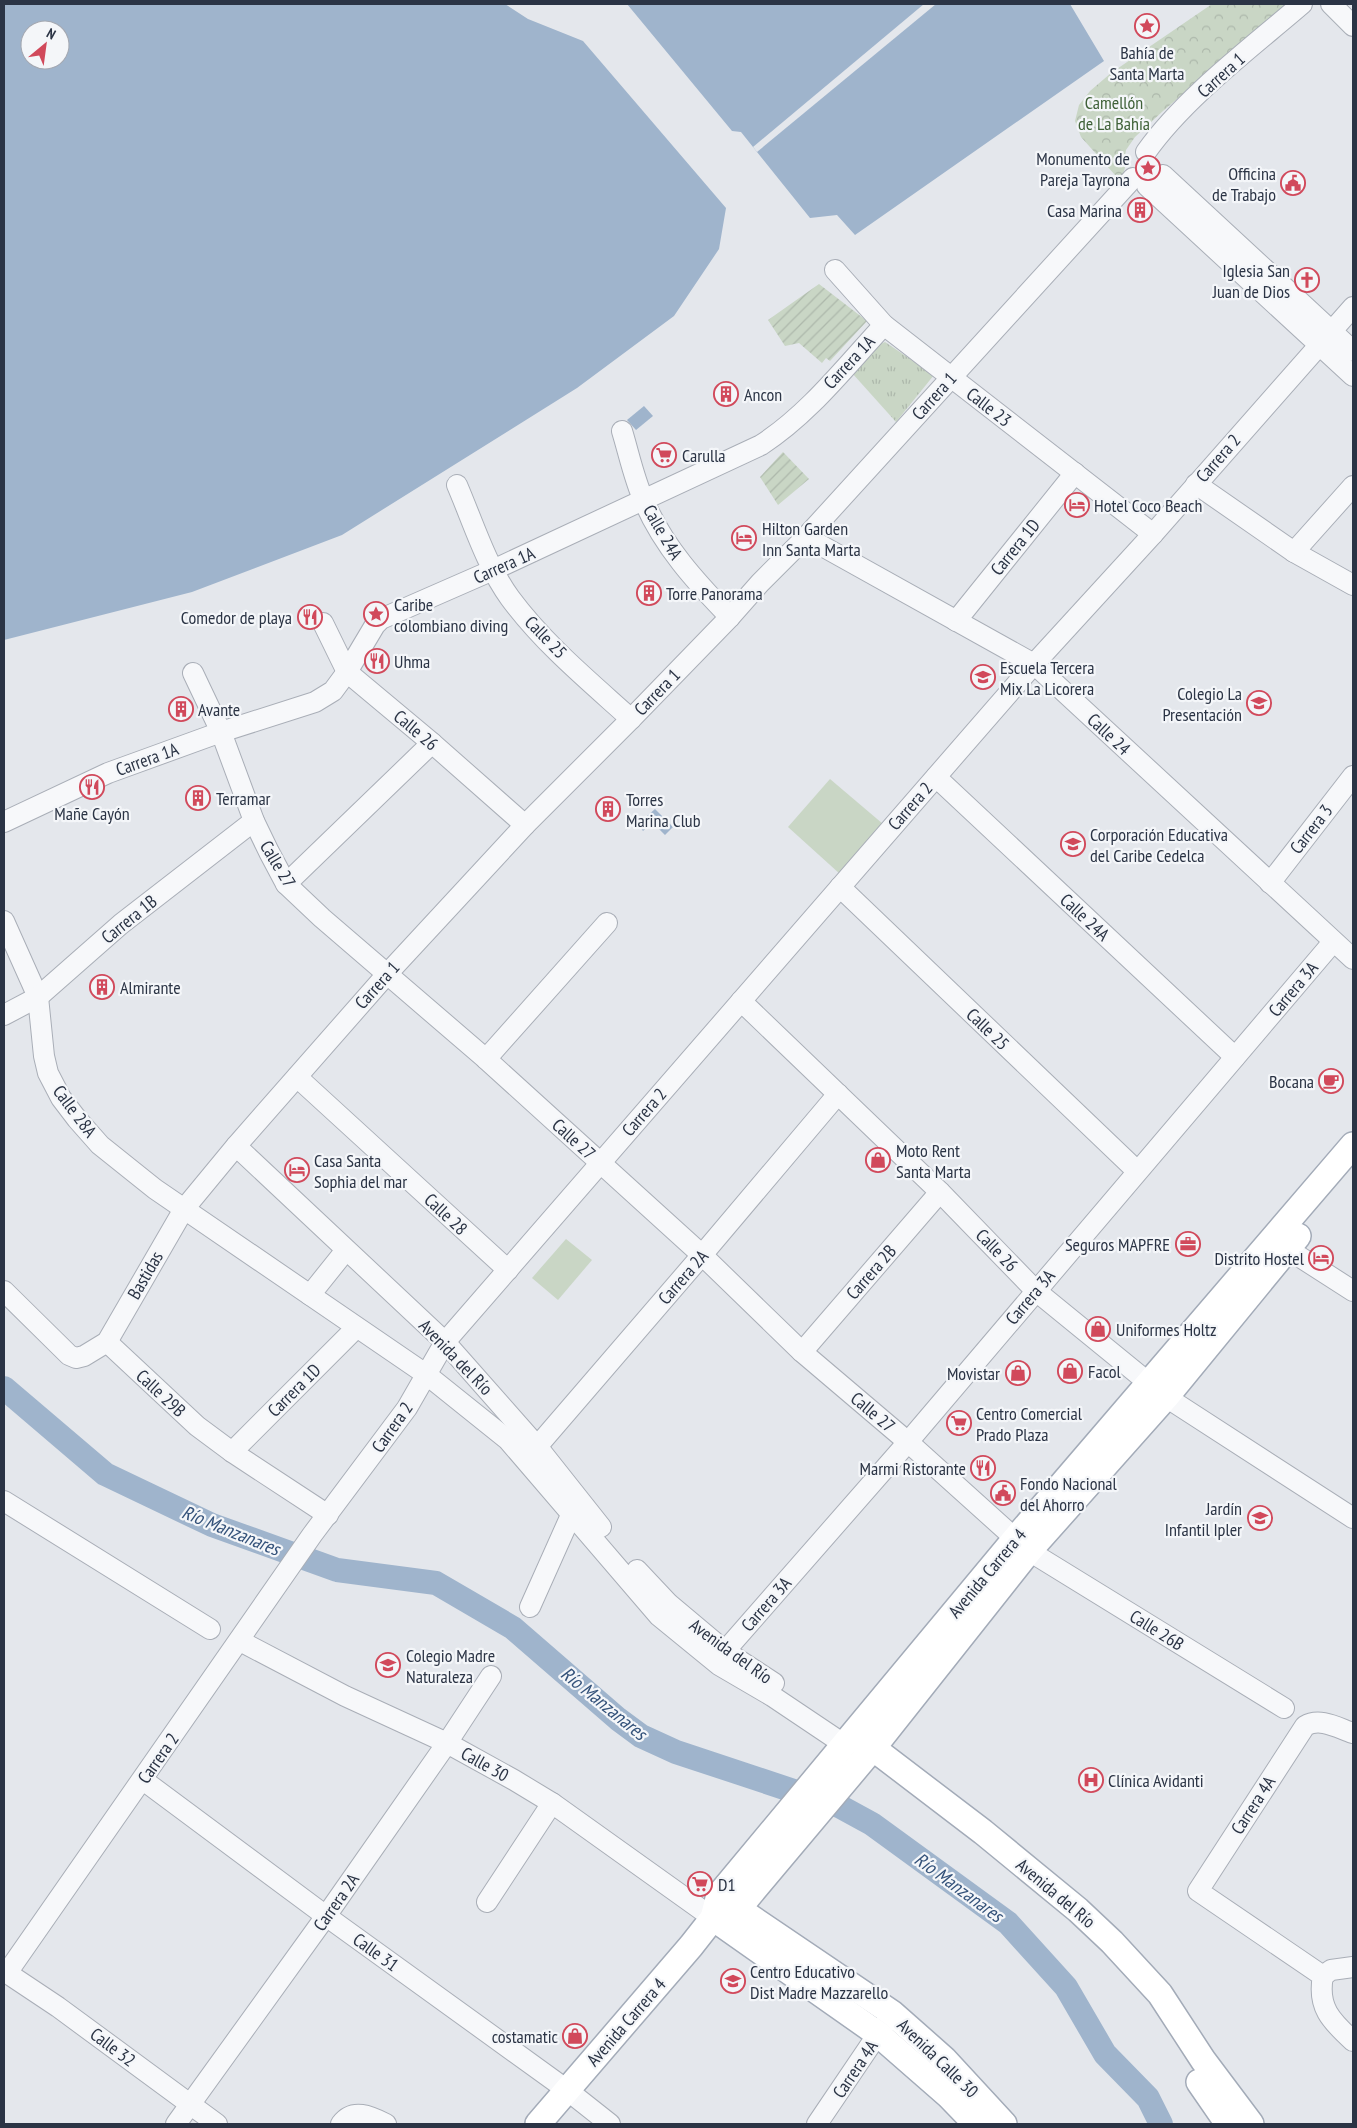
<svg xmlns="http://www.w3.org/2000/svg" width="1357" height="2128" font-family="'PT Sans Narrow',sans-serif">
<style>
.grass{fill:url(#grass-tufts)}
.park{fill:url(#park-crowns)}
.garden{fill:url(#garden-furrows)}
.pitch{fill:#c9d6c5}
.water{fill:#9fb4cc;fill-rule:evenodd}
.pier{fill:#e4e7ec}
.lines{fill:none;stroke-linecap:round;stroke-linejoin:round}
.river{stroke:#9fb4cc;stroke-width:24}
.minor-casing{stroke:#a9aeb7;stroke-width:22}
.major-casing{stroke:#a3abb8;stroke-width:28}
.minor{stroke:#f7f8fa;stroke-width:20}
.major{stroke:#fff;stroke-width:25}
.labels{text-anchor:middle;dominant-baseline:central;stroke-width:4.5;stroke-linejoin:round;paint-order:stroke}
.poi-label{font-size:18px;fill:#2b3445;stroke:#f4f6f9;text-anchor:start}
.street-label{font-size:18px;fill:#2b3445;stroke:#f4f6f9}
.park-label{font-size:18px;fill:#3f6138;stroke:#f4f6f9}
.water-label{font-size:19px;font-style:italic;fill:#34527a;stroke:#f4f6f9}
</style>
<defs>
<pattern id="grass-tufts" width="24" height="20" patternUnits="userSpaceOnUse" patternTransform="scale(1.25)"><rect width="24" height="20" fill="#c9d6c5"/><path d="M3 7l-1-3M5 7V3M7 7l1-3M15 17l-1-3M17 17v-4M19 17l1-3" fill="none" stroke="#adb8ab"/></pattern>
<pattern id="park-crowns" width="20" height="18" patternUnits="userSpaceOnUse" patternTransform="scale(1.25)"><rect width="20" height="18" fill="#c9d6c5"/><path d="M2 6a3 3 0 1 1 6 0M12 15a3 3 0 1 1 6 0" fill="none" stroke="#adb8ab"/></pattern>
<pattern id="garden-furrows" width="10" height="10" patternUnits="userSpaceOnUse" patternTransform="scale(1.25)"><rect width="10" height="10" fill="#c9d6c5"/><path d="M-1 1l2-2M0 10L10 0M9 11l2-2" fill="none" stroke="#adb8ab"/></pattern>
</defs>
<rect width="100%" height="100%" fill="#e4e7ec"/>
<!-- grass -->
<path class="grass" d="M 885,342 L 934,375 L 896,422 L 852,373 L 876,346 Z"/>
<!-- park -->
<path class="park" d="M 1212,4 L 1288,4 L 1163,111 L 1135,137 L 1126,150 L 1125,156 L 1127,160 L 1122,179 L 1115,175 L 1081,137 L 1075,121 L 1079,105 L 1090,91 L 1111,73 Z"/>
<!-- garden -->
<g class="garden">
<path d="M 819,284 L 867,321 L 830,361 L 826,358 L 822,363 L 799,343 L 785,346 L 768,320 Z"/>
<path d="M 783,452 L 809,479 L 778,505 L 760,477 Z"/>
</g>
<!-- pitch -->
<g class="pitch">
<path d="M 830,779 L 883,824 L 840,874 L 788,827 Z"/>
<path d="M 566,1239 L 592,1260 L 558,1300 L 532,1278 Z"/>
</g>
<!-- water -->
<g class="water">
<path d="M 4,4 L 505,4 L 528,19 L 583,41 L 726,208 L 719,249 L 674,316 L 577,388 L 342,535 L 192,592 L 4,640 ZM 30,30 L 60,30 L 60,60 L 30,60 Z"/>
<path d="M 627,4 L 1070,4 L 1104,61 L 855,235 L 837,215 L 810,218 L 741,132 L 732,131 Z"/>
<path d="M 644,406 L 653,416 L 636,430 L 627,420 Z"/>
<path d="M 655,809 L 673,827 L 665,835 L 652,822 L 643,831 L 638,824 Z"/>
</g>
<!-- pier -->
<path class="pier" d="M 924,4 L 936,4 L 757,152 L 753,147 Z"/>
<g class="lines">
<!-- river -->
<path class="river" d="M 4,1388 L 105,1474 L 212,1525 L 337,1570 L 436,1583 L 513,1628 L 618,1719 L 641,1736 L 676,1752 L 839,1806 L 872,1824 L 1008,1923 L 1066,1987 L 1105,2054 L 1148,2098 L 1161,2124"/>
<defs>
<g id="minor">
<path d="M 1331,4 L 1353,26"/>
<path d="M 1146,152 C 1184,98 1252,47 1302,4"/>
<path d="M 1163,175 L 1353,351"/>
<path d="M 1147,186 L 1353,376"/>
<path d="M 835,270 L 884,325 L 1153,534"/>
<path d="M 622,431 C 629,454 634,479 644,501 C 663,546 696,582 730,617"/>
<path d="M 1196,484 L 1294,552 L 1353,585"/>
<path d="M 457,485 C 473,522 486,565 510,598 C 544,644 589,681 631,719"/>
<path d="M 806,537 L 1034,664 L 1353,959"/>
<path d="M 1294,552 L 1353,486"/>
<path d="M 956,621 L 1075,473"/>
<path d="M 323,623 L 347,672 L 432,743 L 525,825"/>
<path d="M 193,673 L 221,732 L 254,821 L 269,852 L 286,884 L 322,918 L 486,1059 L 702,1255 L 802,1352 L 908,1442 L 1029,1551 L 1284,1708"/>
<path d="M 936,777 L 1235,1057"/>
<path d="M 4,822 L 108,773 L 221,732 L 315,702 L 333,691 L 347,672 L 375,625 L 381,619 L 493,570 L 761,445 C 809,414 845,367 884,325"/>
<path d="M 1270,883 L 1353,776"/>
<path d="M 286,884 L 432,743"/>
<path d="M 840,887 L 1137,1171"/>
<path d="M 4,921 L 38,997 L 44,1056 L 48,1073 L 61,1098 L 77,1119 L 100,1145 L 155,1189 L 427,1375 L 508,1440 L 659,1616 L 719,1665 L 772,1696 L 845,1745"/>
<path d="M 741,1001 L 940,1192 L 1036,1291 L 1166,1397 L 1353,1518"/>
<path d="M 4,1015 L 38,997 L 121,924 L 254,821"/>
<path d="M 486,1059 L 607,923"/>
<path d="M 297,1077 L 508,1270"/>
<path d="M 236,1146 L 445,1342 L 536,1445 L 601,1527"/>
<path d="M 1275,1241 L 1353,1291"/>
<path d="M 4,1291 L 69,1355 L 76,1358 L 84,1356 L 107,1342 L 184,1209 L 236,1146 L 388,973 L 525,825 L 631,719 L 730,617 L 760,583 L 806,537 L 1133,178"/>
<path d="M 310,1295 L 346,1250"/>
<path d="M 107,1342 L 197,1426 L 232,1452 L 328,1515"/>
<path d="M 802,1352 L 940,1192"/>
<path d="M 232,1452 L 356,1328"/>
<path d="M 529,1456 L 702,1255 L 838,1094"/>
<path d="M 4,1501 L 210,1629"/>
<path d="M 637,1570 L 669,1604 L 725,1651 L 774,1683"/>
<path d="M 530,1607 L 572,1513"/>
<path d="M 240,1641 L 345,1696 L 447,1743 L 514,1780 L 552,1803 L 713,1918"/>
<path d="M 725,1651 L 908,1442 L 1333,942"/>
<path d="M 1353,1733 C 1338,1728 1320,1717 1305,1726 L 1198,1891 L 1323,1976 C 1317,2007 1331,2021 1353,2041"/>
<path d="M 143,1780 L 326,1916 L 567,2090 L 610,2124"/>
<path d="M 487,1902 L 552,1803"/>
<path d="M 1323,1976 L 1331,1970 L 1353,1967"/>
<path d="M 176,2124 L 326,1916 L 447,1743 L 491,1676"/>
<path d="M 217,2124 L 58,2007 L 7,1973 L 312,1535 L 407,1408 L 445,1342 L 1034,664 L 1153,534 L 1353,307"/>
<path d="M 341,2124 C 353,2108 370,2116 386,2124"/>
<path d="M 817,2124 L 886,2022"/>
</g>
<g id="major">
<path d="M 861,1739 L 983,1832 L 1078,1910 L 1112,1942 L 1160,1994 L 1203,2060 L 1251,2124"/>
<path d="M 725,1900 L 892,2013 L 944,2059 L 1004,2124"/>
<path d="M 713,1918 L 738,1909 L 757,1886 L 873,1748 L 1029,1551 L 1166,1397 L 1298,1236"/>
<path d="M 713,1918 L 878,2034 L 949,2096 L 976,2124"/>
<path d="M 1199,2082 L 1228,2124"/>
<path d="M 538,2124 L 691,1946 L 713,1918 L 719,1895 L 1015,1539 L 1353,1145"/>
</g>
</defs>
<!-- minor casing -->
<use href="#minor" class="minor-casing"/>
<!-- major casing -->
<use href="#major" class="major-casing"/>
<!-- minor -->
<use href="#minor" class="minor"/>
<!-- major -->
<use href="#major" class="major"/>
</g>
<!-- icons -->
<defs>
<symbol id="sight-ring" viewBox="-11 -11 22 22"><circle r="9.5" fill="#f4f6f9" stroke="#d1495b" stroke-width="1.5"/><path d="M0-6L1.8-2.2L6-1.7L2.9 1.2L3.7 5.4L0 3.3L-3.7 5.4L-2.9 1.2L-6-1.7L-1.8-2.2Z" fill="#d1495b"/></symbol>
<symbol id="civic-ring" viewBox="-11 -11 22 22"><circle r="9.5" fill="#f4f6f9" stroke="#d1495b" stroke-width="1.5"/><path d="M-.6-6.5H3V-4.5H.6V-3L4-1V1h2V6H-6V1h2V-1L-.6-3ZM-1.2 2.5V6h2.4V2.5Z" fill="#d1495b"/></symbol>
<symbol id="building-ring" viewBox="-11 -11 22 22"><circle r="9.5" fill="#f4f6f9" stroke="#d1495b" stroke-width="1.5"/><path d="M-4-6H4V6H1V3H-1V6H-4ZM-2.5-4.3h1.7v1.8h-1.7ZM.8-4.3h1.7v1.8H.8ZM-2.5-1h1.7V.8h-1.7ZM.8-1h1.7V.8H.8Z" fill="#d1495b"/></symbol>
<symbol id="church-ring" viewBox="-11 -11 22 22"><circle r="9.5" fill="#f4f6f9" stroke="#d1495b" stroke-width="1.5"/><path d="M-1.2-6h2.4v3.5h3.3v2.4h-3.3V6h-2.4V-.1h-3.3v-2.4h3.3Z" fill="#d1495b"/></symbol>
<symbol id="supermarket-ring" viewBox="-11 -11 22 22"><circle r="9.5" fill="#f4f6f9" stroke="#d1495b" stroke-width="1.5"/><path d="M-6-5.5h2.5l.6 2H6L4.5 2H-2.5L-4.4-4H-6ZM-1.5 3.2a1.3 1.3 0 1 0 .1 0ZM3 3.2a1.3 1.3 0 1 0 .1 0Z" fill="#d1495b"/></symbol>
<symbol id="hotel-ring" viewBox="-11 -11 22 22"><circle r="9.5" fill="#f4f6f9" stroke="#d1495b" stroke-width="1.5"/><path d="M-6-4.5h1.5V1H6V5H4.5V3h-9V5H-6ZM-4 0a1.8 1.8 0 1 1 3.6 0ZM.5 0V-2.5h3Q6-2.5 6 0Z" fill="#d1495b"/></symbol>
<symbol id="restaurant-ring" viewBox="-11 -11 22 22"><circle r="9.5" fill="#f4f6f9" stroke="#d1495b" stroke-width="1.5"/><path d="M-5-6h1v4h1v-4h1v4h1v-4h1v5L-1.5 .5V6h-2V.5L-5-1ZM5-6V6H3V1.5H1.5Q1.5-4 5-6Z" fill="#d1495b"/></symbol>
<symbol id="school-ring" viewBox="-11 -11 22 22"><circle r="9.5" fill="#f4f6f9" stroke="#d1495b" stroke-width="1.5"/><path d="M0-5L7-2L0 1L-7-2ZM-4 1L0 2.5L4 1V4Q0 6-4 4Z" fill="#d1495b"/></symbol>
<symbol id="cafe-ring" viewBox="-11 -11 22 22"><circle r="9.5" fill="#f4f6f9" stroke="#d1495b" stroke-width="1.5"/><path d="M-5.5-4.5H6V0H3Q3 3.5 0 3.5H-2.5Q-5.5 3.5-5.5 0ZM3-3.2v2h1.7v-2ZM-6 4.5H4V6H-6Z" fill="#d1495b"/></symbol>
<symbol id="shop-ring" viewBox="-11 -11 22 22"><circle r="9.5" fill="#f4f6f9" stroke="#d1495b" stroke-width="1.5"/><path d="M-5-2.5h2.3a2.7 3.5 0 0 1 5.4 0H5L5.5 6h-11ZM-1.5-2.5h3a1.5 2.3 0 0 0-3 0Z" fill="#d1495b"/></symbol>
<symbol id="office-ring" viewBox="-11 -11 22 22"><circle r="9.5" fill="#f4f6f9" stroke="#d1495b" stroke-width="1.5"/><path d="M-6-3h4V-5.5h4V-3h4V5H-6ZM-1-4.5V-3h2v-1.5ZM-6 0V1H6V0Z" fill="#d1495b"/></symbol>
<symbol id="hospital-ring" viewBox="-11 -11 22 22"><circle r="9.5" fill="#f4f6f9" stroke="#d1495b" stroke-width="1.5"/><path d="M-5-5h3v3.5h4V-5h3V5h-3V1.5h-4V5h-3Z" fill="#d1495b"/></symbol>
</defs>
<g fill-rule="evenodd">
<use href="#sight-ring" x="1133" y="12" width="28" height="28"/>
<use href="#sight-ring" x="1134" y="154" width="28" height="28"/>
<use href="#civic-ring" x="1279" y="169" width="28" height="28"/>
<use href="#building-ring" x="1126" y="196" width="28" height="28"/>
<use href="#church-ring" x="1293" y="266" width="28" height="28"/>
<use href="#building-ring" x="712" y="380" width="28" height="28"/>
<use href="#supermarket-ring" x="650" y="441" width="28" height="28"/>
<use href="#hotel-ring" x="1063" y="491" width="28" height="28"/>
<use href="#hotel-ring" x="730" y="524" width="28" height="28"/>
<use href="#building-ring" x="635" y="579" width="28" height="28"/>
<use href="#sight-ring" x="362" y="600" width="28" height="28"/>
<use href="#restaurant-ring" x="296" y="603" width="28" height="28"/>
<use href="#restaurant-ring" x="363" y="647" width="28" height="28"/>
<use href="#school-ring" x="969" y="663" width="28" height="28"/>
<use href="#school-ring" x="1245" y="689" width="28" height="28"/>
<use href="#building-ring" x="167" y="695" width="28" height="28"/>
<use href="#restaurant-ring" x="78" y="773" width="28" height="28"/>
<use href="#building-ring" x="184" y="784" width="28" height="28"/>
<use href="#building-ring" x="594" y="795" width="28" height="28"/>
<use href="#school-ring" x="1059" y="830" width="28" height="28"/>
<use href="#building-ring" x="88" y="973" width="28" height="28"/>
<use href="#cafe-ring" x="1317" y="1067" width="28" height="28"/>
<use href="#shop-ring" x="864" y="1146" width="28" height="28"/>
<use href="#hotel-ring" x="283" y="1156" width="28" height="28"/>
<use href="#office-ring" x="1174" y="1230" width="28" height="28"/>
<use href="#hotel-ring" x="1307" y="1244" width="28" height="28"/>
<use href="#shop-ring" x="1084" y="1315" width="28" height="28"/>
<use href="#shop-ring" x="1056" y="1357" width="28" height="28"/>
<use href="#shop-ring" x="1004" y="1359" width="28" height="28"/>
<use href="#supermarket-ring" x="945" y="1409" width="28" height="28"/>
<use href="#restaurant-ring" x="969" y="1454" width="28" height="28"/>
<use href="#civic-ring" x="989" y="1479" width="28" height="28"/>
<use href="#school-ring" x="1246" y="1504" width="28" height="28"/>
<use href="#school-ring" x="374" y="1651" width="28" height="28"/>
<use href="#hospital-ring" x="1077" y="1766" width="28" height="28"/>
<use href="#supermarket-ring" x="686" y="1870" width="28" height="28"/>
<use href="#school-ring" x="719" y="1967" width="28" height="28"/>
<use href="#shop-ring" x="561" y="2022" width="28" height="28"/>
</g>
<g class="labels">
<!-- poi labels -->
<g class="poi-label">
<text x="1147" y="52" text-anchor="middle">Bahía de<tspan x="1147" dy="21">Santa Marta</tspan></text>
<text x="1130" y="158" text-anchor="end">Monumento de<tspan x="1130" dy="21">Pareja Tayrona</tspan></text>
<text x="1276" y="173" text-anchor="end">Officina<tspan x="1276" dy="21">de Trabajo</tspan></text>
<text x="1122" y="210" text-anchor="end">Casa Marina</text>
<text x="1290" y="270" text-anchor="end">Iglesia San<tspan x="1290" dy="21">Juan de Dios</tspan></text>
<text x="744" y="394">Ancon</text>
<text x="682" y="455">Carulla</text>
<text x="1094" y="505">Hotel Coco Beach</text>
<text x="762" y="528">Hilton Garden<tspan x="762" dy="21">Inn Santa Marta</tspan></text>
<text x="666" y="593">Torre Panorama</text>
<text x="394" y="604">Caribe<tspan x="394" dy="21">colombiano diving</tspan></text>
<text x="292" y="617" text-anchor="end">Comedor de playa</text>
<text x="394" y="661">Uhma</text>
<text x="1000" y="667">Escuela Tercera<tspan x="1000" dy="21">Mix La Licorera</tspan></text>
<text x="1242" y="693" text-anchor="end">Colegio La<tspan x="1242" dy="21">Presentación</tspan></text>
<text x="198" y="709">Avante</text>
<text x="216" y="798">Terramar</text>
<text x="626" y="799">Torres<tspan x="626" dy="21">Marina Club</tspan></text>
<text x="92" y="813" text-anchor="middle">Mañe Cayón</text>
<text x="1090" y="834">Corporación Educativa<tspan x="1090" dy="21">del Caribe Cedelca</tspan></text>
<text x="120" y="987">Almirante</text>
<text x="1314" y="1081" text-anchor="end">Bocana</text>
<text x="896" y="1150">Moto Rent<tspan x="896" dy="21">Santa Marta</tspan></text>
<text x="314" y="1160">Casa Santa<tspan x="314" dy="21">Sophia del mar</tspan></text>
<text x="1170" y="1244" text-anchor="end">Seguros MAPFRE</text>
<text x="1304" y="1258" text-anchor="end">Distrito Hostel</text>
<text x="1116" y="1329">Uniformes Holtz</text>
<text x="1088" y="1371">Facol</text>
<text x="1000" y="1373" text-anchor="end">Movistar</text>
<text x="976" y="1413">Centro Comercial<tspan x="976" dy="21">Prado Plaza</tspan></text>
<text x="966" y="1468" text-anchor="end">Marmi Ristorante</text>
<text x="1020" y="1483">Fondo Nacional<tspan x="1020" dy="21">del Ahorro</tspan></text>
<text x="1242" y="1508" text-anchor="end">Jardín<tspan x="1242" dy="21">Infantil Ipler</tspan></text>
<text x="406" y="1655">Colegio Madre<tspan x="406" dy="21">Naturaleza</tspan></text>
<text x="1108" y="1780">Clínica Avidanti</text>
<text x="718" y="1884">D1</text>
<text x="750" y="1971">Centro Educativo<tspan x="750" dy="21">Dist Madre Mazzarello</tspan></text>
<text x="558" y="2036" text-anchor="end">costamatic</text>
</g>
<!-- street labels -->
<g class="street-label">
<text transform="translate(1221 75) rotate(-42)">Carrera 1</text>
<text transform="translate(849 362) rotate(-47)">Carrera 1A</text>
<text transform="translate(934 396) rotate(-48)">Carrera 1</text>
<text transform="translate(989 407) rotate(38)">Calle 23</text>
<text transform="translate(1218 458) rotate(-49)">Carrera 2</text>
<text transform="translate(663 532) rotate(60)">Calle 24A</text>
<text transform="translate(1015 547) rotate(-51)">Carrera 1D</text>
<text transform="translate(504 565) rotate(-24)">Carrera 1A</text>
<text transform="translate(546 637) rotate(46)">Calle 25</text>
<text transform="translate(657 692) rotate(-46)">Carrera 1</text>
<text transform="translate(416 730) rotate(40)">Calle 26</text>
<text transform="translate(1109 734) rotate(43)">Calle 24</text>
<text transform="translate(147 759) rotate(-20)">Carrera 1A</text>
<text transform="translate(910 806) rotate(-49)">Carrera 2</text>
<text transform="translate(1311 829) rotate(-52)">Carrera 3</text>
<text transform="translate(278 864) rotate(59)">Calle 27</text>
<text transform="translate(1085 917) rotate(43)">Calle 24A</text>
<text transform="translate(129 919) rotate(-39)">Carrera 1B</text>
<text transform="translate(377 985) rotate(-48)">Carrera 1</text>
<text transform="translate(1293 989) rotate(-50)">Carrera 3A</text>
<text transform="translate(988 1029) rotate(44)">Calle 25</text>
<text transform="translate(75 1111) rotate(53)">Calle 28A</text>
<text transform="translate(644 1112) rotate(-49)">Carrera 2</text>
<text transform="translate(574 1139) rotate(42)">Calle 27</text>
<text transform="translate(446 1214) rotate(43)">Calle 28</text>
<text transform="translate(997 1250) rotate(46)">Calle 26</text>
<text transform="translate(871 1272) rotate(-49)">Carrera 2B</text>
<text transform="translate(145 1275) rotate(-60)">Bastidas</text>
<text transform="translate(683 1277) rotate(-49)">Carrera 2A</text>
<text transform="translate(1030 1297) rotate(-50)">Carrera 3A</text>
<text transform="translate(456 1357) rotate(46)">Avenida del Río</text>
<text transform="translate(294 1390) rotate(-45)">Carrera 1D</text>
<text transform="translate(161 1393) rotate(43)">Calle 29B</text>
<text transform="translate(873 1412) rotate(40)">Calle 27</text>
<text transform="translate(392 1427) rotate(-55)">Carrera 2</text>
<text transform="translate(987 1573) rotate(-50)">Avenida Carrera 4</text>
<text transform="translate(766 1604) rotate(-49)">Carrera 3A</text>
<text transform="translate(1157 1630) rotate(32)">Calle 26B</text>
<text transform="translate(731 1651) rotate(36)">Avenida del Río</text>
<text transform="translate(158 1758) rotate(-55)">Carrera 2</text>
<text transform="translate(485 1764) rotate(29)">Calle 30</text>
<text transform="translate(1253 1805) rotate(-57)">Carrera 4A</text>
<text transform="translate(1056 1893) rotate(40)">Avenida del Río</text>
<text transform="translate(336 1902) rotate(-55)">Carrera 2A</text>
<text transform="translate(376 1952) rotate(36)">Calle 31</text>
<text transform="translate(626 2022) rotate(-49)">Avenida Carrera 4</text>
<text transform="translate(113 2047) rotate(37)">Calle 32</text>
<text transform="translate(938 2058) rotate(44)">Avenida Calle 30</text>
<text transform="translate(855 2069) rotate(-56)">Carrera 4A</text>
</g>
<!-- park labels -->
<g class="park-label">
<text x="1114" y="102">Camellón<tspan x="1114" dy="21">de La Bahía</tspan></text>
</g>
<!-- water labels -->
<g class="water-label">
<text transform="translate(231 1530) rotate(22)">Río Manzanares</text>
<text transform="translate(604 1703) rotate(39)">Río Manzanares</text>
<text transform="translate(959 1887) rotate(36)">Río Manzanares</text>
</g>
</g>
<!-- border -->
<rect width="1357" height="2128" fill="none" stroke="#2b3445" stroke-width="10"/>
<!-- north arrow -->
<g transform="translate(45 45) rotate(29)"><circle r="24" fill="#f4f6f9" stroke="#a4a8b1"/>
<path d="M0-4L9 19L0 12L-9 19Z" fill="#d1495b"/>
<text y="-8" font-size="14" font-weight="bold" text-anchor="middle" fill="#2b3445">N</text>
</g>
</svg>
